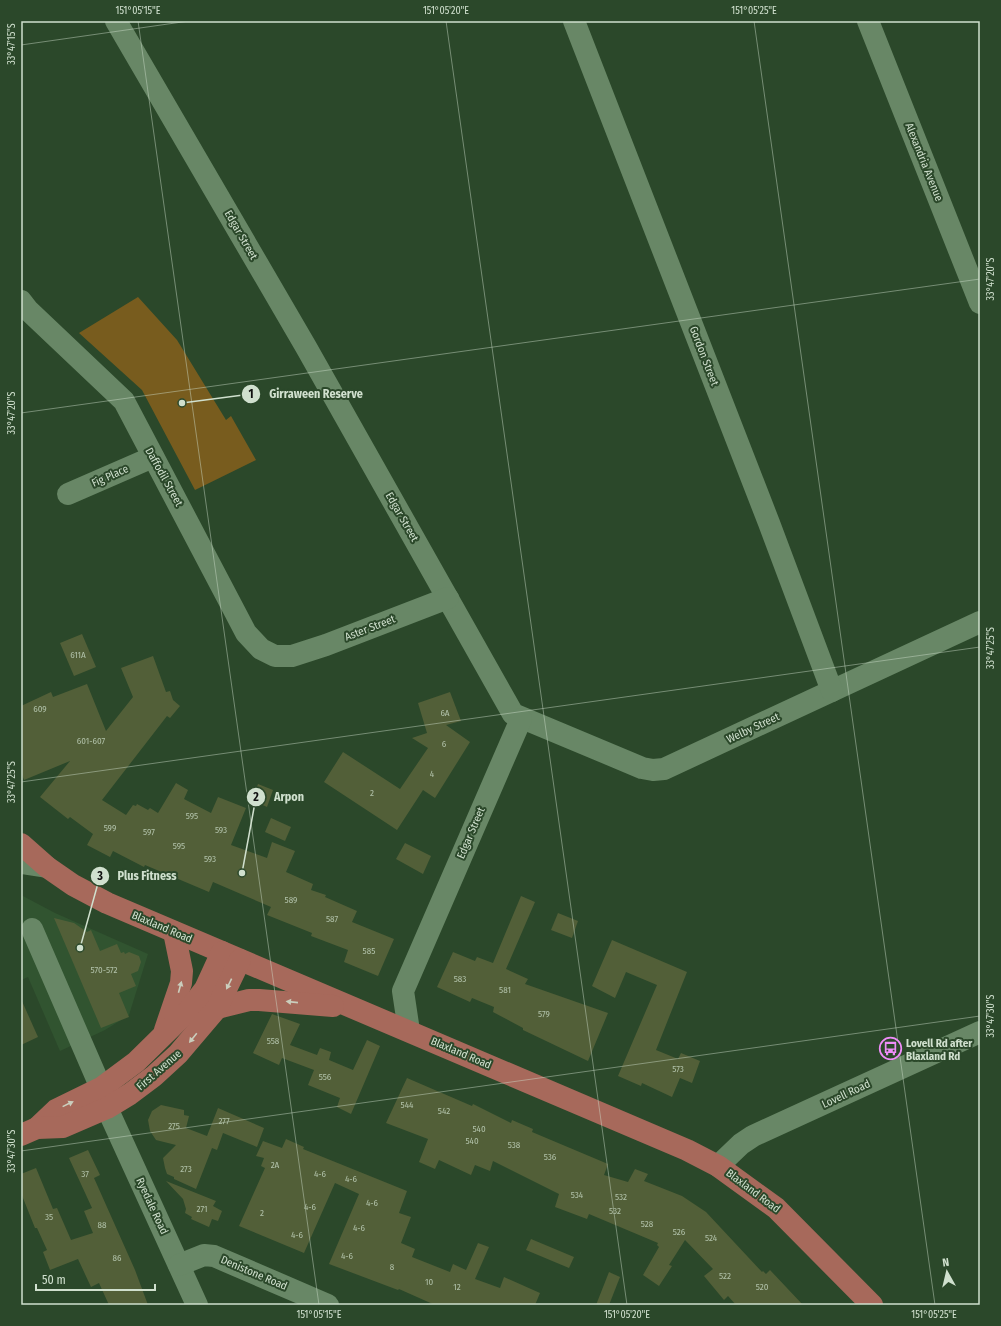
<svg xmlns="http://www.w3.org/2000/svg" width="1001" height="1326" font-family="'Fira Sans Condensed',sans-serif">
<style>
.built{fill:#315430}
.green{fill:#785c1e}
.building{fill:#525f38}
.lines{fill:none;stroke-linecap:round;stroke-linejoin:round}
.minor{stroke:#688766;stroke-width:22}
.major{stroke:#a7695b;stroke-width:22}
.oneway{fill:#cacebd}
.ticks{fill:none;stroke:#d0e0ce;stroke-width:1;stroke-opacity:0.45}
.labels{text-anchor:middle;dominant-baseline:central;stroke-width:4;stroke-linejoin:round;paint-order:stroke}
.number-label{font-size:9px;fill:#b0c0a8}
.street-label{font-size:11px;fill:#d0e0ce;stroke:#2b482a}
.poi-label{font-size:11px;font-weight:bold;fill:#d0e0ce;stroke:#2b482a;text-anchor:start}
.leader{fill:none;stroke:#d0e0ce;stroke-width:1.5}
.callout-dot{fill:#d0e0ce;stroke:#2b482a;stroke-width:1.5}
.mark-label{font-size:12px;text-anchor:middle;font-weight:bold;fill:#111}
.callout-label{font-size:12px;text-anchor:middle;font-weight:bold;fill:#d0e0ce;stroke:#2b482a;stroke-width:4;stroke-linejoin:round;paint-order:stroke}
.neatline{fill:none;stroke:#d0e0ce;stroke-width:1.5}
.ticks-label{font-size:10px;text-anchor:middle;fill:#d0e0ce}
</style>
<rect width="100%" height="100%" fill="#2b482a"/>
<!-- built -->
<path class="built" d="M 21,895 L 55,913 L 148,954 L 129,1015 L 105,1030 L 60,1051 L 28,977 L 21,980 Z"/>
<!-- green -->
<path class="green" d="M 138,297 L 177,340 L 226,420 L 231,416 L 256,460 L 195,490 L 142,390 L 79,333 Z"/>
<!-- building -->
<g class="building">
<path d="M 82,634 L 96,667 L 74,676 L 60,643 Z"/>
<path d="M 153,656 L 166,692 L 170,691 L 173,700 L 180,706 L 170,718 L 167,716 L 102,800 L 126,815 L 133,805 L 136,806 L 137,804 L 148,810 L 150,808 L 158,813 L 176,783 L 188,790 L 184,799 L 211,813 L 218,797 L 246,808 L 231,845 L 267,858 L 272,842 L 295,851 L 286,872 L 313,884 L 311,890 L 326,895 L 325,897 L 357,911 L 352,922 L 394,939 L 378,976 L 344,962 L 348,950 L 311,936 L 312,933 L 267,915 L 271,907 L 213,882 L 209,892 L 145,865 L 144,867 L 113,851 L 110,857 L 87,845 L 93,834 L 70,817 L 68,819 L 40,797 L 70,761 L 24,780 L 21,772 L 21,706 L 51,692 L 53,697 L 87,684 L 106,731 L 133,697 L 121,668 Z"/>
<path d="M 450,692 L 461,721 L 446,725 L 470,742 L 435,798 L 423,790 L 397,830 L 324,782 L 343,752 L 400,789 L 428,748 L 412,738 L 427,733 L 418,703 Z"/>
<path d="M 258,784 L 273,790 L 267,807 L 252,800 Z"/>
<path d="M 271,818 L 291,827 L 285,841 L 265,832 Z"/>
<path d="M 405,843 L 431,856 L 423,874 L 396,859 Z"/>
<path d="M 521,896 L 535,902 L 506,969 L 528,979 L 525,984 L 608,1013 L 588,1061 L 523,1030 L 523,1028 L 493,1012 L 494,1007 L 472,998 L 470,1002 L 437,987 L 453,952 L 475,961 L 477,957 L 493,963 Z"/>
<path d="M 558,913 L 578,921 L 572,938 L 551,930 Z"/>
<path d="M 54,918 L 74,923 L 87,932 L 91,930 L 100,951 L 117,944 L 121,953 L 124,952 L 125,954 L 129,952 L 139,956 L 141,962 L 138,971 L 131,974 L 136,986 L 119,993 L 129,1017 L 101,1028 Z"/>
<path d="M 612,940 L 687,972 L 656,1050 L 678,1059 L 681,1053 L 700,1061 L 692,1083 L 680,1078 L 672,1097 L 642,1083 L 641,1086 L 618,1076 L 657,985 L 626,972 L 615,998 L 592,986 Z"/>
<path d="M 21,999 L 38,1037 L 21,1045 Z"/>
<path d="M 272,1014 L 300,1024 L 290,1045 L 317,1055 L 320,1048 L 331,1052 L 329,1060 L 353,1070 L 367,1040 L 380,1046 L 351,1114 L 337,1107 L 340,1098 L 308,1085 L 314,1070 L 282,1058 L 279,1065 L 253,1053 Z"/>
<path d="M 407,1078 L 472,1106 L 473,1104 L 511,1123 L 512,1120 L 533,1129 L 532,1132 L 608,1164 L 604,1175 L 628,1182 L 635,1169 L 648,1174 L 644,1181 L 682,1196 L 706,1212 L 762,1272 L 763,1271 L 766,1274 L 770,1270 L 803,1305 L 736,1305 L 728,1296 L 724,1300 L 704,1276 L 713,1269 L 685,1240 L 669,1265 L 672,1266 L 659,1286 L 643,1275 L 659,1247 L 657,1245 L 658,1243 L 589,1214 L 587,1219 L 555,1207 L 559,1194 L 493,1161 L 490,1171 L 475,1165 L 471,1175 L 439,1160 L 435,1169 L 419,1162 L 428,1139 L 386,1123 Z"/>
<path d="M 161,1105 L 184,1110 L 184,1115 L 189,1116 L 186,1128 L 207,1136 L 218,1108 L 264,1128 L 257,1147 L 223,1133 L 217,1150 L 212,1148 L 196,1189 L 174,1179 L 174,1177 L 167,1174 L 165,1168 L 163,1158 L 176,1145 L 156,1140 L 150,1131 L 148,1120 L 152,1111 Z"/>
<path d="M 286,1139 L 304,1147 L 303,1149 L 407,1191 L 399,1213 L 411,1217 L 401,1243 L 415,1249 L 412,1257 L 450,1272 L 453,1264 L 466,1270 L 478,1243 L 489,1247 L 475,1279 L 500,1288 L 504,1277 L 540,1293 L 535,1305 L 435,1305 L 399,1289 L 398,1290 L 329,1264 L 359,1194 L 335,1183 L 304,1253 L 239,1226 L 265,1168 L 261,1166 L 264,1158 L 256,1156 L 263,1141 L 282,1148 Z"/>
<path d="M 88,1150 L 100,1175 L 94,1178 L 135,1270 L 148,1305 L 109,1305 L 99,1283 L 91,1287 L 78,1259 L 50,1270 L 43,1252 L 47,1250 L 37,1228 L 35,1228 L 21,1193 L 21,1174 L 36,1168 L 53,1209 L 57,1208 L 71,1240 L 93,1233 L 84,1211 L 92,1208 L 69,1158 Z"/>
<path d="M 166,1181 L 216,1201 L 213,1206 L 222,1211 L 218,1221 L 212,1219 L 209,1227 L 191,1219 L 192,1217 L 185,1213 L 186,1209 L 183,1199 Z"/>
<path d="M 531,1239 L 574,1257 L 569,1268 L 526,1250 Z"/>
<path d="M 609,1272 L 620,1277 L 609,1305 L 596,1305 Z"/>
</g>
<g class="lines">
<!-- minor -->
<g class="minor">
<path d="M 116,21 L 306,347 L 513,714 L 642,768 L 653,770 L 664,769 L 980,622"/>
<path d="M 574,21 L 769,523 L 832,691"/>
<path d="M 868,21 L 980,303"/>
<path d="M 21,301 L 28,310 L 124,401 L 235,612 L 246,633 L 261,649 L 275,656 L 292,656 L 326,645 L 448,598"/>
<path d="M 68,494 L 153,457"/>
<path d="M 21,863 L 47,867"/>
<path d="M 32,929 L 101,1088"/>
<path d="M 409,1031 L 403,991 L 521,719"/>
<path d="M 107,1108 L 197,1305"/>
<path d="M 718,1166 L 741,1144 L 753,1136 L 980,1032"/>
<path d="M 179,1265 L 204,1255 L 214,1256 L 328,1305"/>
</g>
<!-- major -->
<g class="major">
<path d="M 21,844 L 47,867 L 73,885 L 107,903 L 687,1150 L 718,1166 L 776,1208 L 872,1305"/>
<path d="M 217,1008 L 249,1000 L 259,1000 L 333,1006"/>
<path d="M 165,1030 L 181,983 L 182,971 L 174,932"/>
<path d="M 37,1128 L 56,1110 L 101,1088 L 136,1062 L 188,1011 L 205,989 L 222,952"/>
<path d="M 21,1135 L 37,1128 L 63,1127 L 107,1108 L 130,1094 L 154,1076 L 178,1054 L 217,1008 L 240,960"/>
</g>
</g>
<!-- one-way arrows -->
<defs><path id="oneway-solid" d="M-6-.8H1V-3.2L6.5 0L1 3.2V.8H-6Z"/></defs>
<g class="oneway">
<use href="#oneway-solid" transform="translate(229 984) rotate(116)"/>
<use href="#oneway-solid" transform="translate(180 987) rotate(-75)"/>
<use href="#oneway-solid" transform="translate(292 1002) rotate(-174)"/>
<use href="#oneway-solid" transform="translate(193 1038) rotate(129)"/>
<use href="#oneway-solid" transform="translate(68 1104) rotate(-26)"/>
</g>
<!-- ticks -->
<path class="ticks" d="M 138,21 L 319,1305M 446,21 L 627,1305M 754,21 L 935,1305M 21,45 L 189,21M 21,413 L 980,279M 21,782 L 980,647M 21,1151 L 980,1016"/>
<!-- icons -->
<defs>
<symbol id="bus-ring" viewBox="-11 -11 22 22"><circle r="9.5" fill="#2b482a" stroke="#ee8cf8" stroke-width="1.5"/><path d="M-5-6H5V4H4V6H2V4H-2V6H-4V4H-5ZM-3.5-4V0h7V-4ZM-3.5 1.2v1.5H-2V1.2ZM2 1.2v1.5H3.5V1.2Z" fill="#ee8cf8"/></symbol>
</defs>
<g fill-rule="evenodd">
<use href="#bus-ring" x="878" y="1036" width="25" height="25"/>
</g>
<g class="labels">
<!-- number labels -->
<g class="number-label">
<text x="78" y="655">611A</text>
<text x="40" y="709">609</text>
<text x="445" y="713">6A</text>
<text x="91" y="741">601-607</text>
<text x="444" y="744">6</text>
<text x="432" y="774">4</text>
<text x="372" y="793">2</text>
<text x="192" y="816">595</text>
<text x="110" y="828">599</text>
<text x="221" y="830">593</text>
<text x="149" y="832">597</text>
<text x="179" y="846">595</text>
<text x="210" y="859">593</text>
<text x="291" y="900">589</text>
<text x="332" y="919">587</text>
<text x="369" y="951">585</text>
<text x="104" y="970">570-572</text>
<text x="460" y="979">583</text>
<text x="505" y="990">581</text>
<text x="544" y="1014">579</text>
<text x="273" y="1041">558</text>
<text x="678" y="1069">573</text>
<text x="325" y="1077">556</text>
<text x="407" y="1105">544</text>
<text x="444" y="1111">542</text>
<text x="224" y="1121">277</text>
<text x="174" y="1126">275</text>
<text x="479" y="1129">540</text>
<text x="472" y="1141">540</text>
<text x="514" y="1145">538</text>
<text x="550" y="1157">536</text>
<text x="275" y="1165">2A</text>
<text x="186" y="1169">273</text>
<text x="85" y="1174">37</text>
<text x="320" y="1174">4-6</text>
<text x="351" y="1179">4-6</text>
<text x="577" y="1195">534</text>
<text x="621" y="1197">532</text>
<text x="372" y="1203">4-6</text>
<text x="310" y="1207">4-6</text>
<text x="202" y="1209">271</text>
<text x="615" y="1211">532</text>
<text x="262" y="1213">2</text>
<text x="49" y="1217">35</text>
<text x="647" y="1224">528</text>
<text x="102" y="1225">88</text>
<text x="359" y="1228">4-6</text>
<text x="679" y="1232">526</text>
<text x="297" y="1235">4-6</text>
<text x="711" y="1238">524</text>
<text x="347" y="1256">4-6</text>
<text x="117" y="1258">86</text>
<text x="392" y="1267">8</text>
<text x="725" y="1276">522</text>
<text x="429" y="1282">10</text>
<text x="457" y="1287">12</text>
<text x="762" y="1287">520</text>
</g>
<!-- street labels -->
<g class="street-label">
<text transform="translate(924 162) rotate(68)">Alexandria Avenue</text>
<text transform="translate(241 235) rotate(60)">Edgar Street</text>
<text transform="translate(704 356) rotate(69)">Gordon Street</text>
<text transform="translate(110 476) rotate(-24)">Fig Place</text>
<text transform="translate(164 477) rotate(61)">Daffodil Street</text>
<text transform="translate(402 517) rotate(60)">Edgar Street</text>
<text transform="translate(370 628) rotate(-21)">Aster Street</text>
<text transform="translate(753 728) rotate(-25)">Welby Street</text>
<text transform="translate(471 833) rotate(-67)">Edgar Street</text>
<text transform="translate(162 927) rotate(23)">Blaxland Road</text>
<text transform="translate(461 1053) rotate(23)">Blaxland Road</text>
<text transform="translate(159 1070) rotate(-41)">First Avenue</text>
<text transform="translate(846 1094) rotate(-25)">Lovell Road</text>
<text transform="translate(753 1191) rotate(37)">Blaxland Road</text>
<text transform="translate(152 1206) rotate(65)">Ryedale Road</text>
<text transform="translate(254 1273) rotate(23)">Denistone Road</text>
</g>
<!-- poi labels -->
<g class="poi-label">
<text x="906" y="1043">Lovell Rd after<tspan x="906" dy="13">Blaxland Rd</tspan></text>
</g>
</g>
<!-- callouts -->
<path class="leader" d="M182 403L251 394M242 873L256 797M80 948L100 876"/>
<g class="callout-dot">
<circle cx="182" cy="403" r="4"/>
<circle cx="242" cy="873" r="4"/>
<circle cx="80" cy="948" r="4"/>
<circle cx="251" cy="394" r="10"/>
<circle cx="256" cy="797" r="10"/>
<circle cx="100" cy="876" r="10"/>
</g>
<g class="mark-label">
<text x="251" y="398">1</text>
<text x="256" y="801">2</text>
<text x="100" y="880">3</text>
</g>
<g class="callout-label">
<text x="316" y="398">Girraween Reserve</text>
<text x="289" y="801">Arpon</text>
<text x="147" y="880">Plus Fitness</text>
</g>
<!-- border -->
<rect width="1001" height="1326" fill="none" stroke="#2b482a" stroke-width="44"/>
<!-- north arrow -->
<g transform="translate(947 1272) rotate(352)" stroke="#2b482a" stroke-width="3" paint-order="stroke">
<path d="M0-3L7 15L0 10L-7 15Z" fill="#d0e0ce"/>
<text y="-6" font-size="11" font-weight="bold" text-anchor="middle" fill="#d0e0ce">N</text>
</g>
<!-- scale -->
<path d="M36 1284v6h119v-6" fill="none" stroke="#d0e0ce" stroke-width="2"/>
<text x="42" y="1284" font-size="12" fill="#d0e0ce" stroke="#2b482a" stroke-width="3" paint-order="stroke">50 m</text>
<rect x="22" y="22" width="957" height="1282" class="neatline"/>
<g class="ticks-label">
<text x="138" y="14">151°05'15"E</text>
<text x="446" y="14">151°05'20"E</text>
<text x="754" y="14">151°05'25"E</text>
<text transform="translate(11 44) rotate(-90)" y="4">33°47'15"S</text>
<text transform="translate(990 279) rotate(-90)" y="4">33°47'20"S</text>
<text transform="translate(11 413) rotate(-90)" y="4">33°47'20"S</text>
<text transform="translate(990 648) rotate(-90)" y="4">33°47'25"S</text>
<text transform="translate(11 782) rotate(-90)" y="4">33°47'25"S</text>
<text transform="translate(990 1016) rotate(-90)" y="4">33°47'30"S</text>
<text transform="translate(11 1151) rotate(-90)" y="4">33°47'30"S</text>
<text x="319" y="1318">151°05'15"E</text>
<text x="627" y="1318">151°05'20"E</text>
<text x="934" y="1318">151°05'25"E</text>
</g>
</svg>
